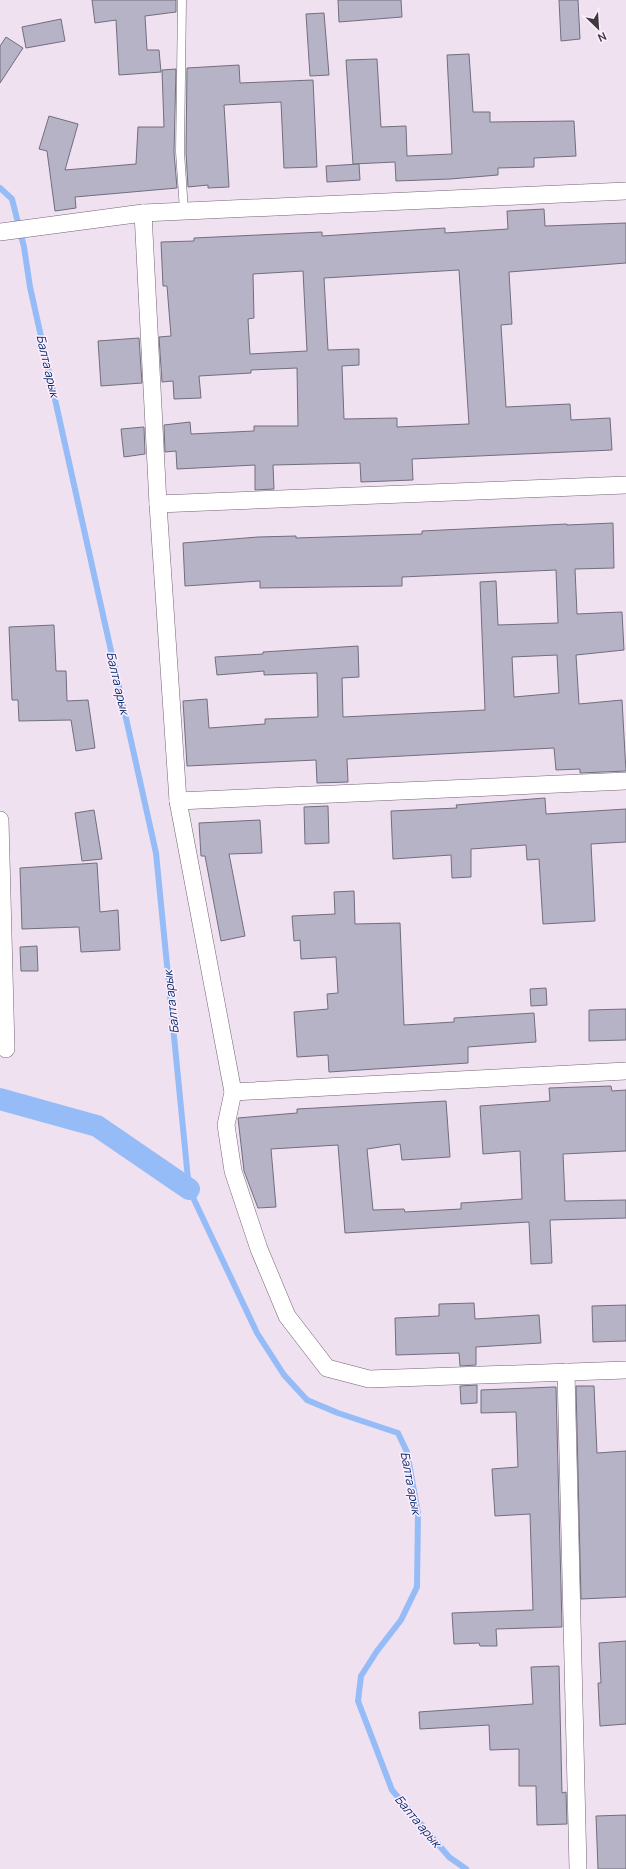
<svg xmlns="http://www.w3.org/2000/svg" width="626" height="1869" font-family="Manrope,sans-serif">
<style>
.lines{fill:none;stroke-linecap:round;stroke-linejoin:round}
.stream{stroke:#96bcf8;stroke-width:6}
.canal{stroke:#96bcf8;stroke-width:22}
.building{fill:#b6b3c6;stroke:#716e7f;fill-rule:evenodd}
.lane-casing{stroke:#726573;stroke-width:9}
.street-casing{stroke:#726573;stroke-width:18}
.lane{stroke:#fff;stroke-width:8}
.street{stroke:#fff;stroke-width:17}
.labels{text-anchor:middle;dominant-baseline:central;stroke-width:3;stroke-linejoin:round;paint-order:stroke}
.water-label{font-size:12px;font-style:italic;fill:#002867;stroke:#feefff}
</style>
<rect width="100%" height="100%" fill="#f0e1f1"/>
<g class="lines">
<!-- stream -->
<path class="stream" d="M 0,188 L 12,199 L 24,247 L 30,287 L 156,853 L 189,1189 L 257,1333 L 284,1375 L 307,1400 L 338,1413 L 398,1433 L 407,1452 L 418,1513 L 417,1587 L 401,1620 L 377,1651 L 361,1676 L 358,1701 L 392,1790 L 449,1857 L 466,1869"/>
<!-- canal -->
<path class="canal" d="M 0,1099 L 97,1126 L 189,1189"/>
</g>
<!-- building -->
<g class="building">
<path d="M 92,0 L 176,0 L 176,12 L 145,16 L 147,50 L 159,50 L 161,72 L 119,75 L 116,20 L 95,23 Z"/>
<path d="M 338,0 L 401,0 L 402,17 L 339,22 Z"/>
<path d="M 559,0 L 578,0 L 580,39 L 561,41 Z"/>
<path d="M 324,13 L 329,75 L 310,76 L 306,14 Z"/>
<path d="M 61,19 L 65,41 L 26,48 L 22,27 Z"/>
<path d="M 6,37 L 23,48 L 0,83 L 0,46 Z"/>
<path d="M 469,54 L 473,112 L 490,112 L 490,122 L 574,121 L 576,156 L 534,158 L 534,167 L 498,168 L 498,175 L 450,179 L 396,181 L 395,162 L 353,164 L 346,60 L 377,59 L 381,127 L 406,126 L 407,156 L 452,154 L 447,55 Z"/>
<path d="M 239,65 L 240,83 L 313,80 L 317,167 L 284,168 L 281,102 L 224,105 L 229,187 L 208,188 L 208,185 L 188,187 L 186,152 L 187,68 Z"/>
<path d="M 176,69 L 174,152 L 177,188 L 75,197 L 76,208 L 55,211 L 47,151 L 39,149 L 49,116 L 78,124 L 65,170 L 136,164 L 138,127 L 164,127 L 162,70 Z"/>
<path d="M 359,164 L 360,180 L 327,182 L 326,166 Z"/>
<path d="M 544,209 L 545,226 L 626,223 L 626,263 L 509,272 L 512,324 L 501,325 L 506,407 L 570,404 L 571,420 L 610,418 L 612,450 L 412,459 L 413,480 L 361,482 L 360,463 L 273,465 L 274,489 L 255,490 L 255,465 L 177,469 L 176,451 L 165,452 L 164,425 L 190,422 L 191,434 L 254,431 L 254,426 L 298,426 L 297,368 L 251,370 L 251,373 L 199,376 L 201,398 L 174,399 L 173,381 L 162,382 L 159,337 L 171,336 L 167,286 L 163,286 L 161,242 L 194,241 L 194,238 L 322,232 L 322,236 L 445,228 L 445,233 L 508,229 L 507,211 ZM 459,270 L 469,424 L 397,427 L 397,418 L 344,419 L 342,366 L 359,365 L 359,349 L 328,350 L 324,278 ZM 303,271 L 307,351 L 250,354 L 248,319 L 254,318 L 253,274 Z"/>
<path d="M 139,338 L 142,383 L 101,386 L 98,341 Z"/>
<path d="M 144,427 L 145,454 L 124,457 L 121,429 Z"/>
<path d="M 613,523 L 614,568 L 575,569 L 577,614 L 622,612 L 624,650 L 576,655 L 579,704 L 622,700 L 626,771 L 580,773 L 580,769 L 556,770 L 554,748 L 347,759 L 348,782 L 317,783 L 316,760 L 187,766 L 183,701 L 207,699 L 209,728 L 265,724 L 265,719 L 318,717 L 317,673 L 264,675 L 264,671 L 217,675 L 215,657 L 263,654 L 263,652 L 358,646 L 359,677 L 342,678 L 343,717 L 485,710 L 480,582 L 496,581 L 498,625 L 558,623 L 556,570 L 402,577 L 402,586 L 260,588 L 260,581 L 185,586 L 183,543 L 258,537 L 296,536 L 296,538 L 422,534 L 422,531 L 567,524 L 567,525 ZM 557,655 L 559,693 L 514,697 L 512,657 Z"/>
<path d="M 54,625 L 56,671 L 66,671 L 67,701 L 88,700 L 95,748 L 76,751 L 71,720 L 19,721 L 18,700 L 12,700 L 9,627 Z"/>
<path d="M 545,798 L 546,814 L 626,809 L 626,842 L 591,844 L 595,921 L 543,924 L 539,859 L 527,860 L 526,845 L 471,849 L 471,877 L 452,878 L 451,855 L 393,859 L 391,811 L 457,808 L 456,805 Z"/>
<path d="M 328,806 L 329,843 L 305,844 L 304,807 Z"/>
<path d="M 94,810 L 102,859 L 82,861 L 75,813 Z"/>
<path d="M 260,820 L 262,853 L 229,854 L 245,936 L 221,941 L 205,856 L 201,856 L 199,823 Z"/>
<path d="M 97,863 L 100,912 L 118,910 L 120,950 L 81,952 L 79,927 L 22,929 L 20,868 Z"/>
<path d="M 354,891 L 355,924 L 400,923 L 404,1025 L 454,1022 L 454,1018 L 534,1013 L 536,1042 L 468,1047 L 468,1063 L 329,1072 L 328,1055 L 297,1057 L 294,1012 L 328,1009 L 327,994 L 338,993 L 336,957 L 301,959 L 300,940 L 294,941 L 292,916 L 335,914 L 334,892 Z"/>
<path d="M 37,946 L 38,971 L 21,971 L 20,947 Z"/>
<path d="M 546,988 L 547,1005 L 531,1006 L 530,989 Z"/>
<path d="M 626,1009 L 626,1040 L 589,1041 L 589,1010 Z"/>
<path d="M 611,1086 L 612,1091 L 626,1090 L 626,1151 L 563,1154 L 565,1201 L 626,1200 L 626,1218 L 550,1220 L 552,1263 L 531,1264 L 529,1222 L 345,1233 L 338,1145 L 271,1149 L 276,1207 L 258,1208 L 244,1171 L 238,1118 L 297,1113 L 297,1109 L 446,1101 L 450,1157 L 402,1160 L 400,1144 L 367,1149 L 373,1210 L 404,1209 L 405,1212 L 461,1209 L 461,1203 L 522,1199 L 520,1151 L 483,1154 L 480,1106 L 550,1101 L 549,1088 Z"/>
<path d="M 474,1303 L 475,1319 L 539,1315 L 541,1343 L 476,1347 L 476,1365 L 460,1366 L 459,1353 L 396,1355 L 395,1318 L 439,1316 L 439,1304 Z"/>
<path d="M 626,1305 L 626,1341 L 593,1342 L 592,1306 Z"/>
<path d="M 477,1385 L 477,1403 L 461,1404 L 460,1386 Z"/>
<path d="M 576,1386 L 594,1386 L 597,1453 L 626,1451 L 626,1597 L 581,1599 Z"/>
<path d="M 553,1387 L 556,1387 L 562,1627 L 496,1629 L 497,1646 L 480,1646 L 479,1643 L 454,1644 L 452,1613 L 533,1610 L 530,1514 L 495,1516 L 492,1469 L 518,1467 L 516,1412 L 481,1413 L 481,1390 Z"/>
<path d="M 626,1641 L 626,1724 L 600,1726 L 598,1683 L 601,1683 L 599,1643 Z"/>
<path d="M 559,1666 L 562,1793 L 566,1792 L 567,1824 L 537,1825 L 536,1786 L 519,1786 L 519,1749 L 490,1750 L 489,1725 L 420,1729 L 419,1712 L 533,1704 L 531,1667 Z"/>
<path d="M 626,1815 L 626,1869 L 598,1869 L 596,1816 Z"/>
</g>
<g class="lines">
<defs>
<path id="lane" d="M 182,0 L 180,152 L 184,211"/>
<g id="street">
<path d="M 143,213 L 158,504 L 178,801 L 233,1092 L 226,1125 L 233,1171 L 259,1249 L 287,1316 L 327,1368 L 369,1379 L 626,1370"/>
<path d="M 0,232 L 143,213 L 626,191"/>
<path d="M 158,504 L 626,485"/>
<path d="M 178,801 L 626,781"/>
<path d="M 0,820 L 6,1049"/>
<path d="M 233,1092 L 626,1071"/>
<path d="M 566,1372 L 578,1869"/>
</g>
</defs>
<!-- lane casing -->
<use href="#lane" class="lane-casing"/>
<!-- street casing -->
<use href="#street" class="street-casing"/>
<!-- lane -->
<use href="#lane" class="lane"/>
<!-- street -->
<use href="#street" class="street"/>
</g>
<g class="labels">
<!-- water labels -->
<g class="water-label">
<text transform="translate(48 366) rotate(77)">Балта арык</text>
<text transform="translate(118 683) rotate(77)">Балта арык</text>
<text transform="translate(171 1002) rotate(-96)">Балта арык</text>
<text transform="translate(411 1483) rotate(79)">Балта арык</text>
<text transform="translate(418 1821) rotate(50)">Балта арык</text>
</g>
</g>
<!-- north arrow -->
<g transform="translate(598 28) rotate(155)" stroke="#feefff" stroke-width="3" paint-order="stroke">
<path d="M0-3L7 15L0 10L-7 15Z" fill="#403a40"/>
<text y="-6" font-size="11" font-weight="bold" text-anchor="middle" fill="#403a40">N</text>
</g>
</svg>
